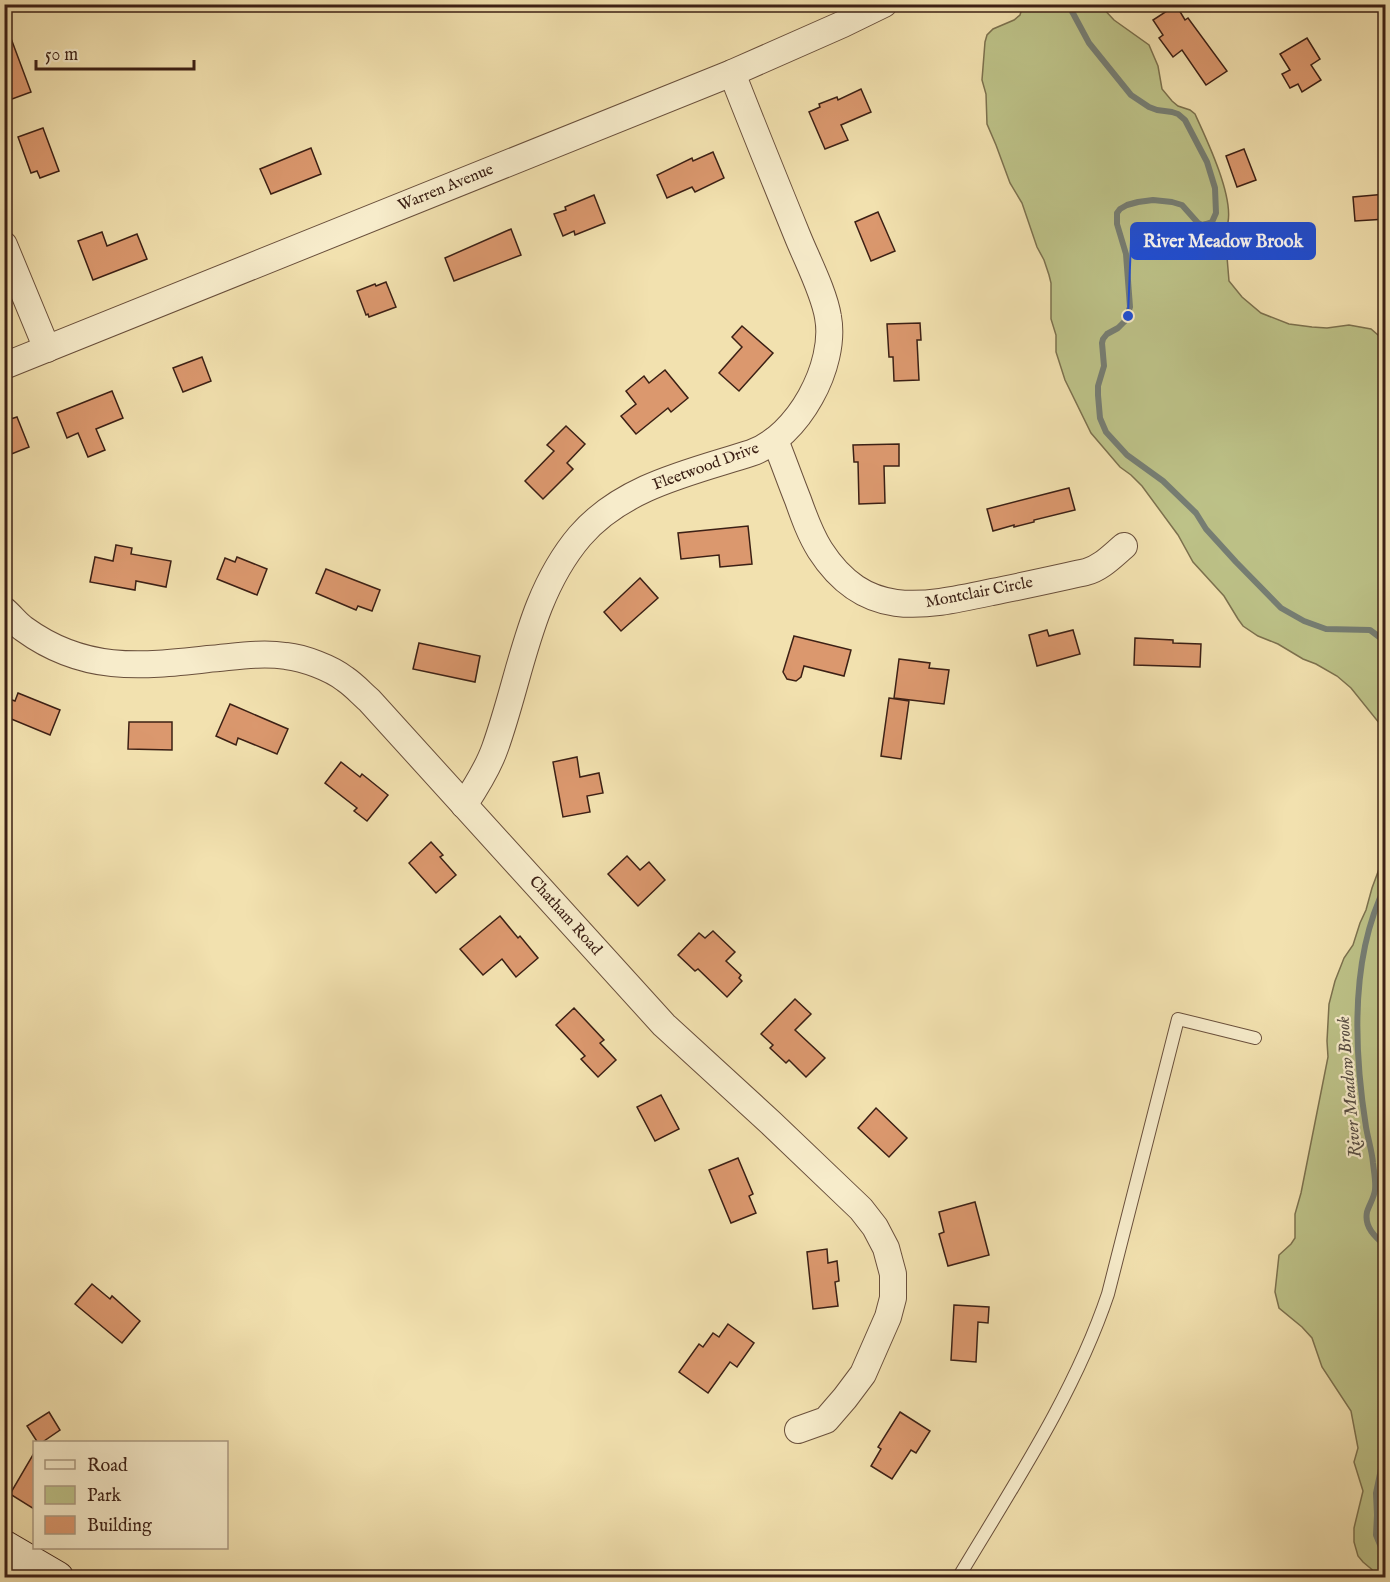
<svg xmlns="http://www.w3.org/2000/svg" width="1390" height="1582" font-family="'IM FELL English',serif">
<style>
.green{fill:#bdc288;stroke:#7c714e;stroke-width:1.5}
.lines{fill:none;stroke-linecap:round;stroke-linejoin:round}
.stream{stroke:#767e74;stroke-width:6}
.building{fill:#db986e;stroke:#3c2015;stroke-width:1.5}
.service-casing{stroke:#6a503c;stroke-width:14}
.minor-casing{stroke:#6a503c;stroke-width:28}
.secondary-casing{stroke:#3c2015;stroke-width:35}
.service{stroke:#f7eccb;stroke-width:12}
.minor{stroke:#f7eccb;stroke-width:26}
.secondary{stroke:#f7eccb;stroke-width:33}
.labels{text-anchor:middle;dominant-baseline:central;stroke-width:4.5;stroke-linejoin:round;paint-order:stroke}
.street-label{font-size:16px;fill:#3c2015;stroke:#f7eccb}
.water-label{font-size:18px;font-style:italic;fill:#594f45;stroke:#f7eccb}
.leader{fill:none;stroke:#1d4ed8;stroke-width:2}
.callout-dot{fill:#1d4ed8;stroke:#f7eccb;stroke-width:2}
.callout{fill:#1d4ed8;stroke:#1d4ed8;stroke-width:2}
.callout-label{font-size:18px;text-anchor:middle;font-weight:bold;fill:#fff}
</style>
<rect width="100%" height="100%" fill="#f2e1af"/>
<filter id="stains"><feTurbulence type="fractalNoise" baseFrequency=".00333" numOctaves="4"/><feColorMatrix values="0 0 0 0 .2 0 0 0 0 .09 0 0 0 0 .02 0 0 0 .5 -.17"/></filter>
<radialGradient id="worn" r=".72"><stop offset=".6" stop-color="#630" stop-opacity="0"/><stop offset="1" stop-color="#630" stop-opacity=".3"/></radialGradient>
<!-- green -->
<g class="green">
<path d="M 1023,5 L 1100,5 L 1114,20 L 1149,45 L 1158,66 L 1162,89 L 1172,101 L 1178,106 L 1190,110 L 1195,114 C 1207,140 1233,195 1228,222 C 1227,229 1223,234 1221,240 L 1227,257 L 1229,281 L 1242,297 L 1261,313 L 1289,324 L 1312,327 L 1327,328 L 1349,325 L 1371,329 L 1385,341 L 1385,747 L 1380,724 L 1351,688 L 1337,676 L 1316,664 L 1303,659 L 1278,644 L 1258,636 L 1243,626 L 1238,619 L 1224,596 L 1193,562 L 1178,535 L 1142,486 L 1131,475 L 1120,467 L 1091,433 L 1065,380 L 1056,352 L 1056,335 L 1051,319 L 1051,283 L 1049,275 L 1044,260 L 1037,247 L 1022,203 L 1010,183 L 996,145 L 987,124 L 986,94 L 982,80 L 985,42 L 987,35 L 993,29 L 1014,20 L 1020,15 Z"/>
<path d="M 1385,853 L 1386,1577 L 1382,1578 L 1363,1562 L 1358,1556 L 1354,1542 L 1354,1528 L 1363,1491 L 1354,1462 L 1358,1448 L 1351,1411 L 1322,1367 L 1312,1338 L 1302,1327 L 1279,1308 L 1275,1292 L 1279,1255 L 1291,1244 L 1295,1238 L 1295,1214 L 1301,1193 L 1328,1057 L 1327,1041 L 1329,1004 L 1335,981 L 1344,958 L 1353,945 L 1360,923 L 1366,910 L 1372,888 Z"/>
</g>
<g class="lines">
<!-- stream -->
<g class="stream">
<path d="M 1068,4 L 1089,43 L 1131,95 L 1149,107 L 1157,110 L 1172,112 L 1178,114 L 1185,120 L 1207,162 L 1215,188 L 1216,213 L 1212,222 L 1206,224 L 1202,225 L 1198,223 L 1182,205 L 1172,202 L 1153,200 L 1138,202 L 1127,205 L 1120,209 L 1117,213 L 1117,224 L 1126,254 L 1130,307 L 1125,321 L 1118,328 L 1107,334 L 1103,339 L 1102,343 L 1104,366 L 1098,386 L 1098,395 L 1100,418 L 1106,432 L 1127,455 L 1163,481 L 1196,513 L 1206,529 L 1236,562 L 1281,608 L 1304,621 L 1326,629 L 1370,630 L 1382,639 L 1386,645"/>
<path d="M 1386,885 C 1350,956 1354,1051 1366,1127 C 1368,1139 1372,1151 1373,1163 C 1374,1172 1376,1182 1375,1190 C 1374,1198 1369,1205 1367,1212 C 1364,1227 1375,1237 1386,1246"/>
<path d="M 1386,1401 L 1386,1405"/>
<path d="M 1386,1445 L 1376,1493 L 1377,1515 L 1376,1535 L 1386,1559"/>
</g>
</g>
<!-- building -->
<g class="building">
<path d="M 1176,5 L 1185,20 L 1188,18 L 1227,71 L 1206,85 L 1182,50 L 1173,57 L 1159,38 L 1163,35 L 1153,20 Z"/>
<path d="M 4,25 L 6,25 L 31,92 L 4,102 Z"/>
<path d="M 1307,38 L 1320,59 L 1311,65 L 1321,80 L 1302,92 L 1298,84 L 1290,88 L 1282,74 L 1290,70 L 1280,54 Z"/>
<path d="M 861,89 L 871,112 L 841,125 L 848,140 L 825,149 L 809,112 L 820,107 L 819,104 L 837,97 L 838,100 Z"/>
<path d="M 43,128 L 59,171 L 40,178 L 37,171 L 31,173 L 18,137 Z"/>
<path d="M 311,148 L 321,174 L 271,194 L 260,169 Z"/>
<path d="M 1244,149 L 1256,180 L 1237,187 L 1226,156 Z"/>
<path d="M 713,152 L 724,178 L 695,192 L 692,187 L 667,198 L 657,175 L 692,158 L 693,161 Z"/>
<path d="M 1386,194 L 1386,219 L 1355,221 L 1353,197 Z"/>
<path d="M 594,195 L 605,223 L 575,235 L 574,231 L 563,236 L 554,214 L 566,210 L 565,207 Z"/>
<path d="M 878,212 L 895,251 L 871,261 L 855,222 Z"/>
<path d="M 511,229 L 521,255 L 454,281 L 445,258 Z"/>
<path d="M 102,232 L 107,246 L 137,234 L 147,259 L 93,280 L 78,241 Z"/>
<path d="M 386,282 L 396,307 L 369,317 L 368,314 L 366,315 L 357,291 L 375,284 L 376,286 Z"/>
<path d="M 920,323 L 921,340 L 917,340 L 919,380 L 894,381 L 893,357 L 889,357 L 887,324 Z"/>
<path d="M 742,326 L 773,353 L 739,391 L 719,373 L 742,347 L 732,337 Z"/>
<path d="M 202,357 L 211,381 L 183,392 L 173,368 Z"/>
<path d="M 665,370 L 688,398 L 671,412 L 668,408 L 636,434 L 621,416 L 636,404 L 626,391 L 644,376 L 649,383 Z"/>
<path d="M 112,391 L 123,418 L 96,429 L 105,450 L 88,457 L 78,433 L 67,438 L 57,413 Z"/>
<path d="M 17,417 L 29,447 L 4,457 L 4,421 Z"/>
<path d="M 566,426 L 585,444 L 567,463 L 573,469 L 543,499 L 525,481 L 554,451 L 547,445 Z"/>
<path d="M 899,444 L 899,466 L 884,466 L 885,503 L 859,504 L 858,462 L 854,462 L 853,445 Z"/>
<path d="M 1069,488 L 1075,510 L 1034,520 L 1034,522 L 1014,527 L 1014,525 L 993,531 L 987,509 Z"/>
<path d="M 748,526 L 752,564 L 720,567 L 719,555 L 681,559 L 678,533 Z"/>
<path d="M 116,545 L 132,548 L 131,554 L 171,561 L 166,587 L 136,581 L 135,590 L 90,582 L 95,557 L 113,561 Z"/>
<path d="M 237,557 L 267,569 L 257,595 L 217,579 L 225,558 L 235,562 Z"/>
<path d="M 326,569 L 380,590 L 372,611 L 358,606 L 356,610 L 316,593 Z"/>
<path d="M 640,578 L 658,598 L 621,631 L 604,612 Z"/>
<path d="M 1047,630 L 1049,636 L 1073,630 L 1080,654 L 1037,666 L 1029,635 Z"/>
<path d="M 794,636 L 851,650 L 844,676 L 804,666 L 801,677 L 796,681 L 787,679 L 783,672 Z"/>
<path d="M 1135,638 L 1173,640 L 1173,643 L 1201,644 L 1200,667 L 1134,665 Z"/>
<path d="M 419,643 L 480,656 L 475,682 L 413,669 Z"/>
<path d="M 899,659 L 930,663 L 929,668 L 949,670 L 944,704 L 894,698 Z"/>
<path d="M 18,693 L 60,710 L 50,735 L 4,716 L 4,697 L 15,701 Z"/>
<path d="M 889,698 L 909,701 L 901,759 L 881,756 Z"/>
<path d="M 230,704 L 288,729 L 277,754 L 238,738 L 236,745 L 216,736 Z"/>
<path d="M 129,722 L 172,722 L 172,750 L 128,749 Z"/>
<path d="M 577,757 L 580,777 L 599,773 L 603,793 L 587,796 L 590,812 L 563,817 L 553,762 Z"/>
<path d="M 341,762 L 360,777 L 362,774 L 388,795 L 367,821 L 354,811 L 357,808 L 325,783 Z"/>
<path d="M 431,842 L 443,855 L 440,857 L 456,875 L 436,893 L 409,863 Z"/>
<path d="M 627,856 L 640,870 L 649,862 L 665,880 L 638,906 L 608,874 Z"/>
<path d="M 500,916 L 518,938 L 520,936 L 538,958 L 516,977 L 502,959 L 483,975 L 460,949 Z"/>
<path d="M 713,931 L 735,952 L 726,961 L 741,975 L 739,978 L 742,981 L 727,997 L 698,969 L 695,971 L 678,955 L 699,933 L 705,938 Z"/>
<path d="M 795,999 L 811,1014 L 795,1030 L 825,1058 L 806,1077 L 789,1060 L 786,1063 L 770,1048 L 773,1045 L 761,1034 Z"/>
<path d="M 574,1008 L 604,1040 L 600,1043 L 616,1060 L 598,1077 L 581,1059 L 585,1056 L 556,1025 Z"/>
<path d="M 661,1095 L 679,1129 L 655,1141 L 637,1107 Z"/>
<path d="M 876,1108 L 907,1138 L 889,1157 L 858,1128 Z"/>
<path d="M 738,1158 L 753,1194 L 749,1196 L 756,1213 L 731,1223 L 709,1170 Z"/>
<path d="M 975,1202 L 989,1255 L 948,1266 L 939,1234 L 944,1232 L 939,1212 Z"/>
<path d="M 827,1249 L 828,1263 L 837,1261 L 839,1281 L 835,1282 L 838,1306 L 813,1309 L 807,1252 Z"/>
<path d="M 92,1284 L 110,1299 L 112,1296 L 140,1321 L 122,1343 L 75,1304 Z"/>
<path d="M 954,1305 L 989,1307 L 988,1323 L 978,1322 L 976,1362 L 951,1360 Z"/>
<path d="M 728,1324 L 754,1343 L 737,1367 L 730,1362 L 708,1393 L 679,1372 L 699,1344 L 703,1347 L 713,1333 L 719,1337 Z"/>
<path d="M 49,1412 L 60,1430 L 41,1443 L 38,1443 L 27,1426 Z"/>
<path d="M 900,1412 L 930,1431 L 916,1453 L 911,1450 L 892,1479 L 871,1466 L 881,1449 L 878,1447 Z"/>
<path d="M 34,1453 L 34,1509 L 10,1494 Z"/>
</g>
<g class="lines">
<defs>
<path id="service" d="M 958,1578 C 1013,1486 1074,1395 1108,1294 L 1178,1019 L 1255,1038"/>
<g id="minor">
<path d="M 4,245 L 47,349"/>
<path d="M 4,366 L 732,73 L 843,24 L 884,4"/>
<path d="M 775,440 C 783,460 790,480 798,500 C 804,517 810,534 820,550 C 865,620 922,607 992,592 C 1023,586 1054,579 1086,572 C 1101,568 1112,556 1124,546"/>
<path d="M 4,610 C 11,616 17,624 24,629 C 83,672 139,667 208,659 C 234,657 260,652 286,656 C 304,658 331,668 345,679 C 354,685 361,693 369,700 L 664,1025 L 771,1123 L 861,1209 L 875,1227 L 886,1248 L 893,1274 L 893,1298 L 888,1317 L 863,1374 L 845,1398 L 826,1420 L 798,1430"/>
<path d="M 464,805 C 476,787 488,768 495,748 C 521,676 529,596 580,536 C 623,486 692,472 751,453 C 798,437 837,365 828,317 C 824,292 807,260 797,235 C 775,181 753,127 732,73"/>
</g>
<path id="secondary" d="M 4,1547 L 57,1578"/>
</defs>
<!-- service casing -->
<use href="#service" class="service-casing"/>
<!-- minor casing -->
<use href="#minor" class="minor-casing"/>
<!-- secondary casing -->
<use href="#secondary" class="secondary-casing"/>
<!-- service -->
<use href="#service" class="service"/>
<!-- minor -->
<use href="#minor" class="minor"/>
<!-- secondary -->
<use href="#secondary" class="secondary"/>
</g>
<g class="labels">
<!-- street labels -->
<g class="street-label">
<text transform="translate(446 188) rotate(-22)">Warren Avenue</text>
<text transform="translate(706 467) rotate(-20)">Fleetwood Drive</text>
<text transform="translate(979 593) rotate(-11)">Montclair Circle</text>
<text transform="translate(565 916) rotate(48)">Chatham Road</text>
</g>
<!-- water labels -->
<g class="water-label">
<text transform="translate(1350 1087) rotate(-95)">River Meadow Brook</text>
</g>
</g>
<!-- callouts -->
<path class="leader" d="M1128 316L1131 241"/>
<circle class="callout-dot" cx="1128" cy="316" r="6"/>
<rect class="callout" x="1131" y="223" width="184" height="36" rx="6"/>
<g class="callout-label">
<text x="1223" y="247">River Meadow Brook</text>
</g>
<!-- margin -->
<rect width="1390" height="1582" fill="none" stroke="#f2e1af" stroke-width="24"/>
<rect x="6" y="6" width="1378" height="1570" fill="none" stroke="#3c2015" stroke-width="3"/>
<rect x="12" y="12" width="1366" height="1558" fill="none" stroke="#3c2015" stroke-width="1.5"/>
<!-- legend -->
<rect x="33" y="1441" width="195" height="108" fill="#f7eccb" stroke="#ac9a82" stroke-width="1.5"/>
<rect x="45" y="1460" width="30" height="9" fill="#f7eccb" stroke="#ac9a82" stroke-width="1.5"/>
<text x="87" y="1471" font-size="18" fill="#3c2015">Road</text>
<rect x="45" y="1486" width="30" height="18" fill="#bdc288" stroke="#ac9a82" stroke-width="1.5"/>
<text x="87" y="1501" font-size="18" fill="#3c2015">Park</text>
<rect x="45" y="1516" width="30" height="18" fill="#db986e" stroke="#ac9a82" stroke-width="1.5"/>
<text x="87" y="1531" font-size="18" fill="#3c2015">Building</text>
<!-- scale -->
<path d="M36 60v9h158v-9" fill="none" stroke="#3c2015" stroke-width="3"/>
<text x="45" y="60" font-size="18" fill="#3c2015" stroke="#f7eccb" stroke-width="4.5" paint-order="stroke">50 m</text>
<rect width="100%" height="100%" filter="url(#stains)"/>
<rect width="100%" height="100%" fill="url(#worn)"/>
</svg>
